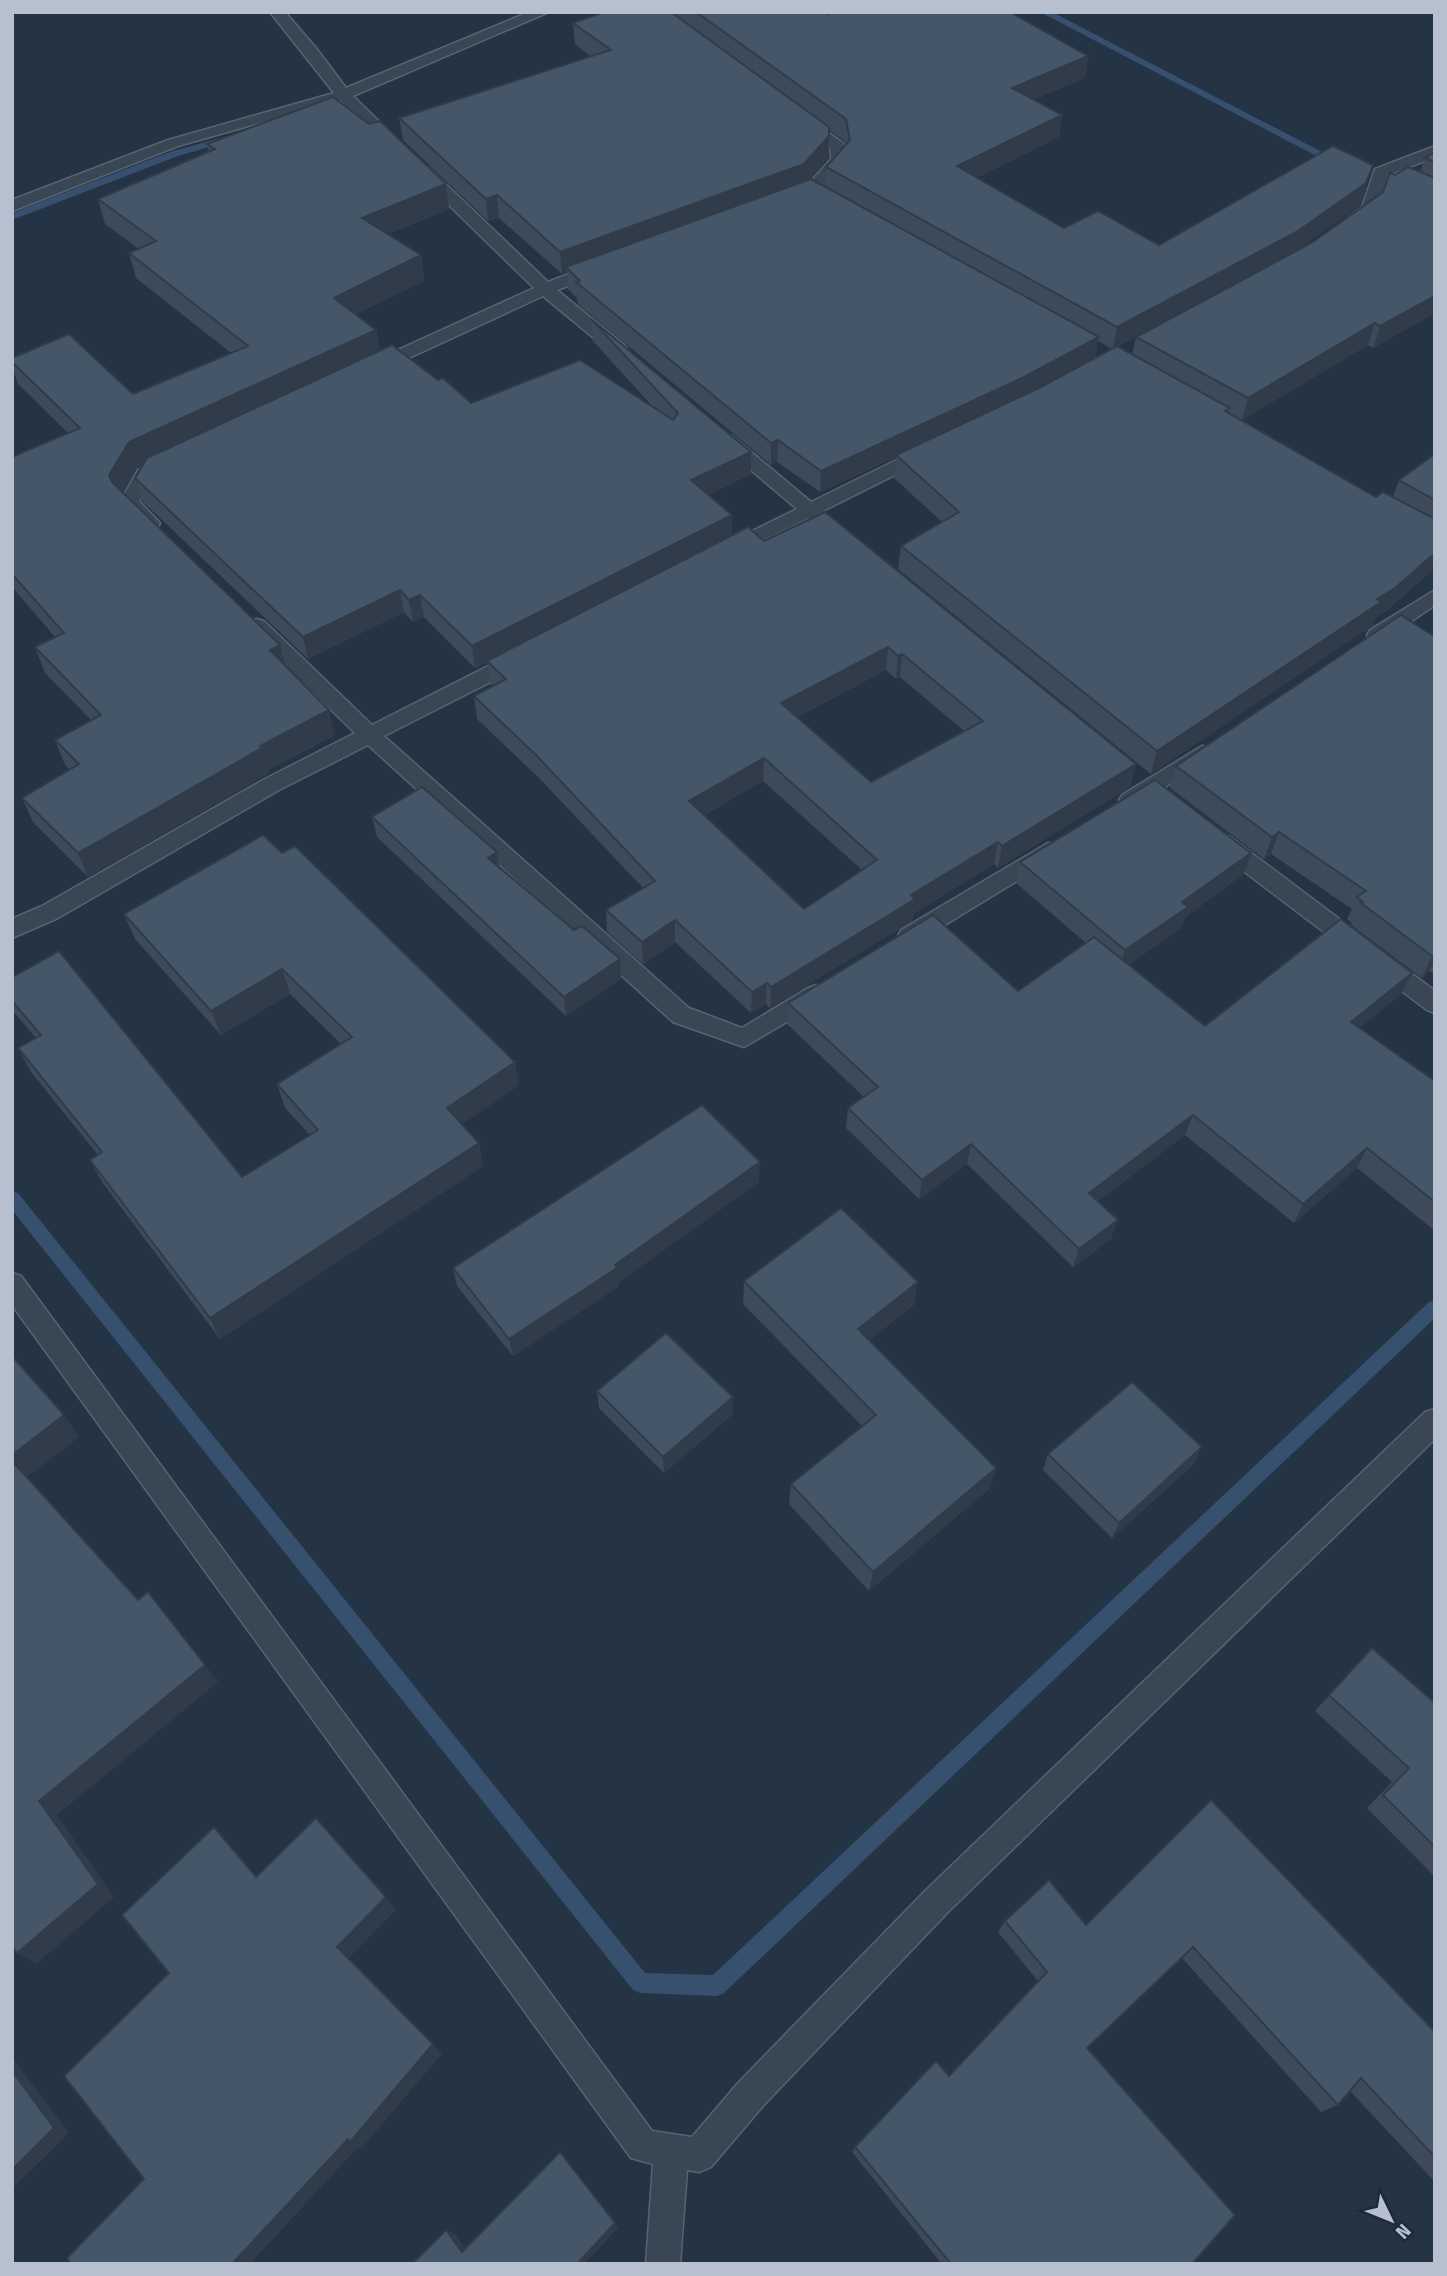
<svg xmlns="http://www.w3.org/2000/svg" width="1447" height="2276" font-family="'Fira Sans Condensed',sans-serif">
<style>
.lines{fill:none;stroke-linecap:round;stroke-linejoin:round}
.stream{fill:#36506e;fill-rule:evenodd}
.service-casing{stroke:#576371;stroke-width:3}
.service{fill:#394654;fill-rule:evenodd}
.wall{fill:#3c4a5a;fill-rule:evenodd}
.shaded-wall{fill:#313c4a}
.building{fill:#465669;stroke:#313c4a;stroke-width:2;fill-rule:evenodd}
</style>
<rect width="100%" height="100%" fill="#243445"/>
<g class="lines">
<!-- stream -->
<g class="stream">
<path d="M 1040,12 L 1052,12 L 1343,163 L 1334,165 Z"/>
<path d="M 227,136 L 232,139 L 230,141 L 178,156 L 12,220 L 12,213 L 170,152 Z"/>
<path d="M 12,1191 L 18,1193 L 645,1973 L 713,1975 L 1429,1302 L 1435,1300 L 1435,1318 L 724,1993 L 717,1996 L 640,1993 L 633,1990 L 12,1210 Z"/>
</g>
<defs>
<g id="service">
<path d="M 270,12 L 285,12 L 316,48 L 346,88 L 529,12 L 549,12 L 353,96 L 401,143 L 404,146 L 401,149 L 391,149 L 340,100 L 178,146 L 12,211 L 12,200 L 168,140 L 334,93 Z"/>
<path d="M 802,114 L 843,143 L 847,160 C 834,177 812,207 787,201 L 785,198 L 805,188 L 831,159 L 830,148 L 794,119 Z"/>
<path d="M 1435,146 L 1435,157 L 1388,175 C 1382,194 1373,233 1344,225 L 1342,222 L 1362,207 L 1375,169 Z"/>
<path d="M 423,166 L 429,168 L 548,282 L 592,265 L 604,265 L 606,269 L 604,273 L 557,290 L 624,345 L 627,349 L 624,353 L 612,353 L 543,296 L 381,371 L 369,371 L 366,367 L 369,363 L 534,288 L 417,174 L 415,171 Z"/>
<path d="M 726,434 L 732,436 L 811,502 L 919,449 L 925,447 L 934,453 L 931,457 L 823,511 L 828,518 L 826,522 L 819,524 L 808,518 L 729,556 L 722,554 L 719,550 L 722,546 L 797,509 L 720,444 L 717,440 Z"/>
<path d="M 161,461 L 170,467 L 152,478 L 139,501 L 160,523 L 158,527 C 142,531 128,514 120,502 L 138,470 Z"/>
<path d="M 1435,590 L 1435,605 L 1384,640 L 1370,640 L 1367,635 L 1370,630 Z"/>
<path d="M 257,619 L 264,621 L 372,725 L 512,654 L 526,654 L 529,659 L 526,664 L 384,736 L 689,1008 L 742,1028 L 808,988 L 816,985 L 824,988 L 828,994 L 824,1000 L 744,1047 L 673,1022 L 368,745 L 279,790 L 58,918 L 12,938 L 12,919 L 42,906 L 263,780 L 355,733 L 250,631 L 247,626 L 250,621 Z"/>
<path d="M 1202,746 L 1209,748 L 1212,753 L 1209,758 L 1138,805 L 1130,808 L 1122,805 L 1119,800 L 1122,795 Z"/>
<path d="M 1221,834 L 1229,836 L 1435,991 L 1435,1013 L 1427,1010 L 1213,848 L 1210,842 L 1213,836 Z"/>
<path d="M 1048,843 L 1056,845 L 1059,851 L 1056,857 L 917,942 L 909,945 L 901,942 L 898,936 L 901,930 Z"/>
<path d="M 12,1273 L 21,1276 L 652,2131 L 692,2137 L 738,2083 L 926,1890 L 1425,1412 L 1435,1409 L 1435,1439 L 948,1912 L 762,2107 L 711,2167 L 699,2172 L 687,2170 L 680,2264 L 646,2264 L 653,2164 L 631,2158 L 12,1305 Z"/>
</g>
</defs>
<!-- service casing -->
<use href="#service" class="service-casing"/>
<!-- service -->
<use href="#service" class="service"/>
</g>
<!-- wall -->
<g class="wall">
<path d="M 604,12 L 824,12 L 827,14 L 1088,56 L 1085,78 L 1034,99 L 1062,115 L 1059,137 L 976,178 L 1064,228 L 1159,245 L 1366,187 L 1360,205 L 1294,252 L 1313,242 L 1383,192 L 1395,175 L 1420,172 L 1425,158 L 1435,152 L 1435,313 L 1373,348 L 1368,345 L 1242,420 L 1376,497 L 1393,497 L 1399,480 L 1435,454 L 1435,568 L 1386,611 L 1375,618 L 1373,625 L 1151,774 L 898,569 L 901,546 L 942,522 L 894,478 L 896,457 L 820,492 L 777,462 L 771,465 L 578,304 L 577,298 L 568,289 L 567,272 L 562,274 L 499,218 L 488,221 L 403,140 L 399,118 L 591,57 L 575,44 L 573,23 ZM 829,130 L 845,141 L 845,145 L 826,167 L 825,187 L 810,179 L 828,158 ZM 1136,337 L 1132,354 L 1118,346 ZM 1098,341 L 1112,349 L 1095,358 Z"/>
<path d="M 207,144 L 449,209 L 388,234 L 421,255 L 424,281 L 356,314 L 376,330 L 380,351 L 438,380 L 471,403 L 652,406 L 593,341 L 591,319 L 751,474 L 708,495 L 732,515 L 732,535 L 764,541 L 1136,764 L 1130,787 L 998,868 L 994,864 L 913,914 L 912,921 L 770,1008 L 766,1004 L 751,1013 L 675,942 L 643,964 L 607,932 L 606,910 L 643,888 L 539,778 L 477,719 L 474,696 L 493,686 L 490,684 L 487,662 L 475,668 L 424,617 L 413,622 L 404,612 L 308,659 L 142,501 L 135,478 L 143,465 L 137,468 L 122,493 L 280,645 L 285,666 L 335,735 L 268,770 L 269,773 L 88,877 L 33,822 L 22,798 L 70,770 L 65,765 L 55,740 L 91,720 L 45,673 L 35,647 L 55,637 L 12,587 L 12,457 L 68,433 L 18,384 L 12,367 L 12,358 L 133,394 L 231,353 L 136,278 L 129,253 L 139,249 L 105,224 L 98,199 L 209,152 ZM 886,670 L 896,679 L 900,677 L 964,731 L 871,782 L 797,717 ZM 763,781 L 862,870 L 804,909 L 704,815 Z"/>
<path d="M 1435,637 L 1435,975 L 1429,971 L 1422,978 L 1351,925 L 1352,923 L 1347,919 L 1352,909 L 1271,854 L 1264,859 L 1170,788 L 1176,766 Z"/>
<path d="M 372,817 L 497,852 L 499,867 L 621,979 L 566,1016 L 377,837 Z"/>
<path d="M 282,853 L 515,1062 L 519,1085 L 462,1124 L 479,1143 L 483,1166 L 220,1339 L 102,1182 L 90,1160 L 98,1155 L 31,1072 L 18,1048 L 36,1038 L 12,1010 L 12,977 L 242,1177 L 310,1135 L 285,1108 L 277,1084 L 341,1044 L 290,994 L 221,1035 L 135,939 L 124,914 Z"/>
<path d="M 1020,862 L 1244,874 L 1185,917 L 1181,928 L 1128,965 L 1205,1026 L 1412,973 L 1401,994 L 1359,1028 L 1435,1081 L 1435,1231 L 1357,1168 L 1294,1223 L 1185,1135 L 1098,1201 L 1111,1239 L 1073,1267 L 967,1164 L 919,1199 L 846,1128 L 848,1108 L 864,1097 L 787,1024 L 788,1003 L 1018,991 L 1086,943 L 1016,883 Z"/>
<path d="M 759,1182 L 619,1282 L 619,1286 L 513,1356 L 457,1286 L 453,1268 Z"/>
<path d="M 744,1281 L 914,1305 L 869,1340 L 990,1488 L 869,1591 L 789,1504 L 791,1484 L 862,1426 L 743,1304 Z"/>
<path d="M 597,1391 L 733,1397 L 733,1414 L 664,1473 L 599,1408 Z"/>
<path d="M 1048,1454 L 1194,1464 L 1112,1538 L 1043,1470 Z"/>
<path d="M 1372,1648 L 1435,1703 L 1435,1877 L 1367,1808 L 1392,1782 L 1315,1711 Z"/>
<path d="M 1211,1800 L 1435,2032 L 1435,2182 L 1350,2091 L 1338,2105 L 1321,2112 L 1182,1958 L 1087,2048 L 1192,2264 L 942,2264 L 852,2152 L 855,2147 L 949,2076 L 1038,1981 L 998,1932 L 1005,1921 L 1086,1925 Z"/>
</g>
<!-- shaded-wall -->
<g class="shaded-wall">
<path d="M 1088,56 L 1085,78 L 1009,110 L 1012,88 Z"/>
<path d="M 1062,115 L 1059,137 L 954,189 L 957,166 Z"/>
<path d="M 829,136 L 828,158 L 803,186 L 566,267 L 567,272 L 562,274 L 560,252 Z"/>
<path d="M 1373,165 L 1360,205 L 1292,254 L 1113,349 L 1117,327 Z"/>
<path d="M 446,184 L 449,209 L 366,243 L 362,218 Z"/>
<path d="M 497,195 L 499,218 L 488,221 L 486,199 Z"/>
<path d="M 421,255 L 424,281 L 338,323 L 334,298 Z"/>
<path d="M 1435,296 L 1435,313 L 1373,348 L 1380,326 Z"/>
<path d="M 1375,323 L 1368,345 L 1242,420 L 1248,398 Z"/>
<path d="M 376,330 L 381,356 L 137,468 L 118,501 L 109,475 L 129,442 Z"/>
<path d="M 1099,337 L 1095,359 L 1021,399 L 896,455 L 896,457 L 820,492 L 821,471 Z"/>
<path d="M 778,440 L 777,462 L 771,465 L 771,443 Z"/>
<path d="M 751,452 L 751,474 L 691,503 L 691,480 Z"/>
<path d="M 732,515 L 732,537 L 475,668 L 472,646 Z"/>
<path d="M 1435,553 L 1435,568 L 1386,611 L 1375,618 L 1373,625 L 1151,774 L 1157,751 L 1377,599 Z"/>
<path d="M 400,590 L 404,612 L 308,659 L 303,637 Z"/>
<path d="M 420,595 L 424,617 L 413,622 L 409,600 Z"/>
<path d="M 280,645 L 286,670 L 270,650 Z"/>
<path d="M 888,647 L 886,670 L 781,725 L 781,703 Z"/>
<path d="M 902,654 L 900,677 L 896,679 L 898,656 Z"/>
<path d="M 329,710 L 335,735 L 268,770 L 269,773 L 88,877 L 78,853 L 260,746 Z"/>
<path d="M 764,758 L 763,781 L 689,823 L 689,801 Z"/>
<path d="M 1136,764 L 1130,787 L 998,868 L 1002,846 Z"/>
<path d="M 1279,832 L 1271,854 L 1264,859 L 1272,837 Z"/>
<path d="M 998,842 L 994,864 L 913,914 L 912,921 L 770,1008 L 771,987 L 911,895 Z"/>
<path d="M 497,852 L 500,872 L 488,858 Z"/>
<path d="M 1251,853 L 1244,874 L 1185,917 L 1181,928 L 1119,971 L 1125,950 L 1182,902 Z"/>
<path d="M 675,920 L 675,942 L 643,964 L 642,942 Z"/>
<path d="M 1435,954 L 1435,961 L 1429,971 L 1422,978 L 1432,956 Z"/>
<path d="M 620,959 L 621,979 L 566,1016 L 564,997 Z"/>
<path d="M 282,969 L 290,994 L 221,1035 L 211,1011 Z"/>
<path d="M 1412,973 L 1401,994 L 1341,1043 L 1351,1022 Z"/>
<path d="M 767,983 L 766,1004 L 751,1013 L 752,992 Z"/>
<path d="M 515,1062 L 519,1085 L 452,1131 L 447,1108 Z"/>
<path d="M 1193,1115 L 1185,1135 L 1083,1212 L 1089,1193 Z"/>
<path d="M 479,1143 L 483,1166 L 220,1339 L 210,1318 Z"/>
<path d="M 971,1144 L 967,1164 L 919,1199 L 922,1180 Z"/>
<path d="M 1367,1148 L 1357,1168 L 1294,1223 L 1303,1204 Z"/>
<path d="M 760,1162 L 759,1182 L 619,1282 L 619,1286 L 513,1356 L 509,1339 Z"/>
<path d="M 1118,1220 L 1111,1239 L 1073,1267 L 1079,1249 Z"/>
<path d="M 918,1282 L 914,1305 L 855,1351 L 858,1329 Z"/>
<path d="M 733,1397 L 733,1414 L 664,1473 L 663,1457 Z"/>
<path d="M 64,1415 L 79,1437 L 26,1478 L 12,1461 L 12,1455 Z"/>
<path d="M 1202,1447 L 1194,1464 L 1112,1538 L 1119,1523 Z"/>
<path d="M 996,1468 L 990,1488 L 869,1591 L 873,1572 Z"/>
<path d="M 205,1665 L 218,1682 L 57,1815 L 114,1897 L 36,1964 L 17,1953 L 39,1801 Z"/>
<path d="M 214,1827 L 228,1842 L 269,1891 L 256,1877 Z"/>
<path d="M 386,1897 L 396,1910 L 348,1959 L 337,1947 Z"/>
<path d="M 433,2044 L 442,2054 L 361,2149 L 358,2147 L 250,2264 L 232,2264 Z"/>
<path d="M 12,2057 L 69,2133 L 14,2187 L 12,2187 Z"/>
<path d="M 565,2159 L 618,2228 L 584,2264 L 577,2264 Z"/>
<path d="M 446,2230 L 455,2234 L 470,2255 L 462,2252 Z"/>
</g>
<!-- building -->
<g class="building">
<path d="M 604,12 L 671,12 L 829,127 L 829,136 L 804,164 L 560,252 L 497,195 L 486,199 L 399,118 L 611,50 L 573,23 Z"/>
<path d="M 696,12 L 824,12 L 827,14 L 832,12 L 1010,12 L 1088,56 L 1012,88 L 1062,115 L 957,166 L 1064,228 L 1098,211 L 1159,245 L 1333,146 L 1373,165 L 1366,183 L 1298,231 L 1117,327 L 826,167 L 850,140 L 846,119 Z"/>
<path d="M 333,97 L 369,124 L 380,121 L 446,184 L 362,218 L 421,255 L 334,298 L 376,330 L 129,442 L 109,475 L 112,482 L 280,645 L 270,650 L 329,710 L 260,746 L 262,748 L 78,853 L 22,798 L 79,764 L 55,740 L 101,715 L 35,647 L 64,633 L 12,574 L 12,457 L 80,428 L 12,362 L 12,358 L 69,334 L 133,394 L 248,346 L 129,253 L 156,241 L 98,199 L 215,149 L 207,144 Z"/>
<path d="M 1435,152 L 1435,162 L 1425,158 Z"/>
<path d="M 1408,167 L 1435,178 L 1435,296 L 1380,326 L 1375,323 L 1248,398 L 1136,337 L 1313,242 L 1383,192 L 1390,173 L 1395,175 Z"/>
<path d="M 811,179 L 1099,337 L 1024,377 L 821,471 L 778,440 L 771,443 L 576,282 L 580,281 L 566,267 Z"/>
<path d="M 591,319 L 751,452 L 691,480 L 732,515 L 472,646 L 420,595 L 409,600 L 400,590 L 303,637 L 135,478 L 147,458 L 392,345 L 438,380 L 443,378 L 471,403 L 580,360 L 673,420 L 678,413 Z"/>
<path d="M 1117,346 L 1230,408 L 1225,411 L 1376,497 L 1383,492 L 1435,519 L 1435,553 L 1395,588 L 1377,599 L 1381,602 L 1157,751 L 901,546 L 959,512 L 896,455 L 1039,388 Z"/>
<path d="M 1435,454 L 1435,500 L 1399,480 Z"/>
<path d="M 825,512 L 1136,764 L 1002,846 L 998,842 L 911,895 L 915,899 L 771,987 L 767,983 L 752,992 L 675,920 L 642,942 L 606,910 L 655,881 L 536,755 L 474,696 L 506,679 L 487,661 L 748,527 L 764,541 ZM 888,647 L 898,656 L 902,654 L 983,721 L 871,782 L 781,703 ZM 764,758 L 877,860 L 804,909 L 689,801 Z"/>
<path d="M 1401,615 L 1435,637 L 1435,954 L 1432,956 L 1361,903 L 1363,902 L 1357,897 L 1366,891 L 1279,832 L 1272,837 L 1176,766 Z"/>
<path d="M 1155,780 L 1251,853 L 1182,902 L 1188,907 L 1125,950 L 1020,862 Z"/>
<path d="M 422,787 L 497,852 L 488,858 L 574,930 L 582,926 L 620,959 L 564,997 L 372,817 Z"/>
<path d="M 263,835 L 282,853 L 295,846 L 515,1062 L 447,1108 L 479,1143 L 210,1318 L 90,1160 L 102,1152 L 18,1048 L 41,1035 L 12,1001 L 12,977 L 59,951 L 242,1177 L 318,1130 L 277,1084 L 352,1037 L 282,969 L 211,1011 L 124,914 Z"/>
<path d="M 933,915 L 1018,991 L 1094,937 L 1205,1026 L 1341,919 L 1412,973 L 1351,1022 L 1435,1081 L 1435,1202 L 1367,1148 L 1303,1204 L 1193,1115 L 1089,1193 L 1118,1220 L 1079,1249 L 971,1144 L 922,1180 L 848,1108 L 878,1087 L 788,1003 Z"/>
<path d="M 702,1105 L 760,1162 L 615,1265 L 617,1268 L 509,1339 L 453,1268 Z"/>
<path d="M 841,1208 L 918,1282 L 858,1329 L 996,1468 L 873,1572 L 791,1484 L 876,1415 L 744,1281 Z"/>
<path d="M 666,1333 L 733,1397 L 663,1457 L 597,1391 Z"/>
<path d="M 12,1356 L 64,1415 L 12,1455 Z"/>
<path d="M 1132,1382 L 1202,1447 L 1119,1523 L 1048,1454 Z"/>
<path d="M 12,1461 L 138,1600 L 148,1592 L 205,1665 L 39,1801 L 98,1884 L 17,1953 L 12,1946 Z"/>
<path d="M 1372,1648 L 1435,1703 L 1435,1847 L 1383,1795 L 1409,1768 L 1329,1695 Z"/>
<path d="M 1211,1800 L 1435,2032 L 1435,2157 L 1361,2078 L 1338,2105 L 1193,1947 L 1087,2048 L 1235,2215 L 1192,2264 L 951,2264 L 855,2147 L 936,2061 L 949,2076 L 1047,1972 L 1005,1921 L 1049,1880 L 1086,1925 Z"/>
<path d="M 316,1818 L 386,1897 L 337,1947 L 433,2044 L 350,2142 L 348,2139 L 232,2264 L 71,2264 L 67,2258 L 144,2179 L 64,2076 L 169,1973 L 122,1915 L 214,1827 L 256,1877 Z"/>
<path d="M 12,2071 L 54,2128 L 12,2170 Z"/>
<path d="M 560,2152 L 615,2223 L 577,2264 L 412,2264 L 446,2230 L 462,2252 Z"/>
</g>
<!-- border -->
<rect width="1447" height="2276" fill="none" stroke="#b6c0ce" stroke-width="28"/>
<!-- north arrow -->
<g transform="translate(1391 2220) rotate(133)" stroke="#1d2a3a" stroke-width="5" paint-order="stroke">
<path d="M0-5L12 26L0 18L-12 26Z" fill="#b6c0ce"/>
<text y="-10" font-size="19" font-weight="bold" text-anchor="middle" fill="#b6c0ce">N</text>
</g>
</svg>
